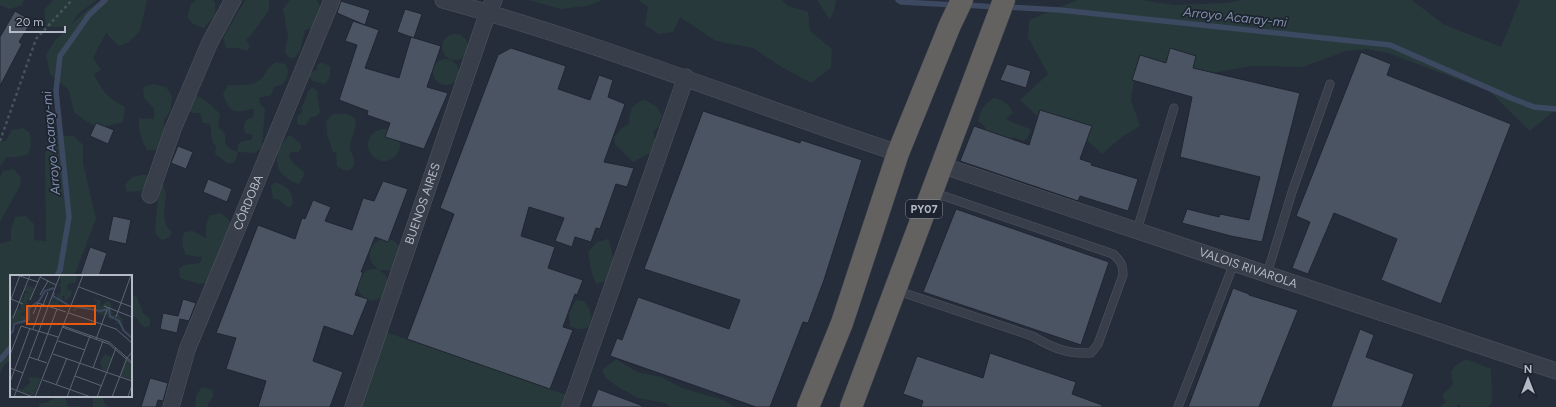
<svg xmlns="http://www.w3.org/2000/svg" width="1556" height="407" font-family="Figtree,sans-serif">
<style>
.green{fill:#28393c}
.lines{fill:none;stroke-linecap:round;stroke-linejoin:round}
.stream{stroke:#3c4961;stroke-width:5.5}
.building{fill:#4b5463;stroke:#202631}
.service-casing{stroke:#515762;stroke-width:9}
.minor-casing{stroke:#515762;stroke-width:17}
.trunk-casing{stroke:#414752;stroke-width:23}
.path{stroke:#455458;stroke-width:2.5;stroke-dasharray:3 3;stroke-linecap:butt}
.service{stroke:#393f4a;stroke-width:8}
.minor{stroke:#393f4a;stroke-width:16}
.trunk{stroke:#636260;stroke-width:22}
.labels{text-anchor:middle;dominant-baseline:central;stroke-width:3.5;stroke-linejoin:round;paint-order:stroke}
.shield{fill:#1e242f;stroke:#878d99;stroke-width:1}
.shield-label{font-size:11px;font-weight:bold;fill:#b4bac6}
.street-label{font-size:12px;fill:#b4bac6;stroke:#1e242f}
.water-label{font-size:13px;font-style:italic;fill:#7e8eaa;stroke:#1e242f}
.inset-river{fill:none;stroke:#3c4961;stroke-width:2}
.inset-road{fill:none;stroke:#5e6572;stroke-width:1}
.view{fill:#e8590c;fill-opacity:0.15;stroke:#e8590c;stroke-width:2}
.inset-edge{fill:none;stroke:#b4bac6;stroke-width:2}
</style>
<rect width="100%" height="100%" fill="#252c3a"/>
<!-- green -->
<g class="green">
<path d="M 0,0 L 24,0 L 22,5 L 10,9 L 0,5 Z"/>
<path d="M 53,0 L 97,0 L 79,13 L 71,25 L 89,8 L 103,0 L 147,0 L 140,31 L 129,42 L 119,46 L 106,33 L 93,58 L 101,70 L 94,74 C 103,92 107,97 125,107 L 123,122 L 100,128 L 87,122 L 74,112 L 69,90 L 50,74 L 46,55 L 55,40 L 69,27 L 46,27 L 44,10 Z"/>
<path d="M 196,0 L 212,0 L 215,2 L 215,15 L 204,28 L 193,24 L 187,17 L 191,4 Z"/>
<path d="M 245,0 L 269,0 L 269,10 L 252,34 L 246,40 L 250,46 L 247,51 L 238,48 L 226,48 L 223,38 Z"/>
<path d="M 290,0 L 317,0 L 321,8 L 312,28 L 305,30 L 300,51 L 294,58 L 288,57 L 285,52 L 288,37 L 283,9 Z"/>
<path d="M 529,0 L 602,0 L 588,6 L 560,9 Z"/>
<path d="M 638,0 L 782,0 L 788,6 L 808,12 L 810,31 L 832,49 L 831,68 L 811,83 L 780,66 L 753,48 L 716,41 L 680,17 L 673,32 L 659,34 L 645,25 L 648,7 Z"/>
<path d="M 817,0 L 836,0 L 835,8 L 830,20 Z"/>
<path d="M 1077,0 L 1142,0 L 1173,5 L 1227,3 L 1241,0 L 1412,0 L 1443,24 L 1501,47 L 1520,0 L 1556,0 L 1556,109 L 1530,131 L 1489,91 L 1388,53 L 1366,49 L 1346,51 L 1303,67 L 1251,66 L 1214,73 L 1136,67 L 1131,100 L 1140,126 L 1122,137 L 1102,154 L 1071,126 L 1036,115 L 1020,100 L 1048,74 L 1028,37 L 1029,20 Z"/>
<circle cx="455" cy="47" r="13"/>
<circle cx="446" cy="72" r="13"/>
<path d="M 276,62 L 285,64 C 290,72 288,76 283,84 L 274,87 L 271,95 L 259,98 L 260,104 L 265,109 L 262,147 L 255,153 L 238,152 L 235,162 L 228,164 L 215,154 L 216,147 L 212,141 L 210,124 L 203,123 L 200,113 L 194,113 L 189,111 L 190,98 L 198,96 L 210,104 L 220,114 L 218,126 L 225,134 L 225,144 L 230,149 L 238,152 L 238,144 L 242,141 L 251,140 L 253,135 L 245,133 L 244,126 L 246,120 L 253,117 L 254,109 C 234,112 231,116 223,94 L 228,85 C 239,85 253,87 262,78 C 268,71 266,69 276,62 Z"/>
<path d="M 321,62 L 330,66 C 331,73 330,79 325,84 L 312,81 L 309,75 L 313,71 L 317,70 L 317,65 Z"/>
<path d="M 153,84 L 166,87 L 172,96 L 171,110 L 164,120 L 164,141 L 157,150 L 147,150 C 141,139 138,131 139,118 L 154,119 L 154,108 L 144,98 L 143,87 Z"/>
<path d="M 313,87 L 317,91 L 320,112 L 317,116 L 310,118 L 306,125 L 299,125 L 297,122 L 297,117 L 302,112 L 302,106 C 307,99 305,91 313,87 Z"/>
<path d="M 994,98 C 1005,101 1009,104 1013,113 L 1006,118 C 1014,125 1022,124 1031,130 L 1028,137 L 1024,141 L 1013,137 L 1009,145 L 988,136 L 985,127 L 978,121 C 980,110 985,103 994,98 Z"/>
<path d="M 645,100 L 657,107 L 662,115 L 659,126 L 653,132 L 657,147 L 652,152 L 633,162 L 615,144 L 614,137 L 621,129 L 629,124 C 629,111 632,103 645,100 Z"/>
<path d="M 333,114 L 347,114 L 355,118 C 358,128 351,136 350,146 C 349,153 360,162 351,169 C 346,173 341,169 337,166 L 336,153 L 333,152 L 327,134 L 326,121 Z"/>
<path d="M 23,128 L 30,133 L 31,144 L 28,155 L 16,157 L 7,157 L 0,166 L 0,142 L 6,141 L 12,130 Z"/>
<circle cx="384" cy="145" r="16"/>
<path d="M 51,136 L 74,136 L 83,145 L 83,163 L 96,219 L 74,276 L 11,276 L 11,361 L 6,363 L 0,373 L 0,243 L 11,241 L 11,229 L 15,217 L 26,216 L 34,224 L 34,240 L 46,241 L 45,155 Z"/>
<path d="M 288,136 L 291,136 L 301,144 L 301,148 L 298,152 L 291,152 L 289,157 C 293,165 300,167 305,174 L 299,184 C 273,175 271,156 288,136 Z"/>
<path d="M 14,169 L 21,178 L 20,186 L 0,222 L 0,177 L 3,171 Z"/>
<path d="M 142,175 L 150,175 L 162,182 L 166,193 L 164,215 L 166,225 L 172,233 L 168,238 L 162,240 L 156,235 C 154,222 158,209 158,195 L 148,185 L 140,191 L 127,192 L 125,185 L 132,177 Z"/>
<path d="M 275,183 C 285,183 293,192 293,203 L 290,207 L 287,207 L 278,199 L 273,199 L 271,186 Z"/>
<path d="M 219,213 C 223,215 229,217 230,223 C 232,234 213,271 208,282 L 199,284 L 180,278 L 179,269 L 184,265 L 200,263 L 202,257 L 186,255 C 182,247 181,241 184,232 L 193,231 L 206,238 L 206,226 L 209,216 Z"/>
<path d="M 385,238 L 395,241 L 401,250 L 394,268 L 389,270 L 379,270 C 390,276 388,284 385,295 C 374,304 362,301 357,287 C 361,275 363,268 378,269 C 364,259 369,242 385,238 Z"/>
<path d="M 608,239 C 612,248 612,257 615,266 L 606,281 L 596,284 L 591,270 L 588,252 L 597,242 Z"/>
<path d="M 131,295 L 137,297 L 143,313 L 150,319 L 150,325 C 143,331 140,323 137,318 L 134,317 L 131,319 Z"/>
<path d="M 576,300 L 584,301 C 591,310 593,316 589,327 C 581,330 578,330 570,326 L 569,313 Z"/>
<path d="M 386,332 L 569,396 L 564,407 L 354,407 Z"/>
<path d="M 616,359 L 637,372 L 661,377 L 682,388 L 723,400 L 735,407 L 670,407 L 665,403 L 638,398 L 615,385 L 606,378 L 602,370 Z"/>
<path d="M 1466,359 L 1491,369 L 1492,402 L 1488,407 L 1461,407 L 1458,404 L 1457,407 L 1440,407 L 1446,402 L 1442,395 L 1453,385 L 1451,372 L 1455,366 Z"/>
<path d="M 201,388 L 206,388 L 212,390 L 214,395 L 208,404 L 208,407 L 195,407 L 196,396 Z"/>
<path d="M 58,396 C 66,396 66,400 68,406 L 88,407 L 39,407 L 39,404 L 48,402 Z"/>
<path d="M 93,396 L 102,396 L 105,404 L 109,407 L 93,407 Z"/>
</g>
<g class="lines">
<!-- stream -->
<g class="stream">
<path d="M 898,0 L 901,2 L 955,5"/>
<path d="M 964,5 L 997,7"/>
<path d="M 1006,7 L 1060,10 L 1390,45 L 1511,98 L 1534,107 L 1556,109"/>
<path d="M 57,276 L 60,270 L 69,217 L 56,91 L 60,56 L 89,15 L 105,0"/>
<path d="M 0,360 L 11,347"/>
</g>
</g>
<!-- building -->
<g class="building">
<path d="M 341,1 L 370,10 L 365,25 L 337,13 Z"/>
<path d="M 405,9 L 422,14 L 414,38 L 397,32 Z"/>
<path d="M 15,11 L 32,21 L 19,42 L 22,44 L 0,86 L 0,37 Z"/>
<path d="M 353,21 L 379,30 L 365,68 L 399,78 L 411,37 L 441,46 L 427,87 L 448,93 L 424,149 L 385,137 L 390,123 L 367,115 L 368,111 L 339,100 L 357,45 L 345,41 Z"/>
<path d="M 511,48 L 566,66 L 558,89 L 590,100 L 599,75 L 613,80 L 608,97 L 625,104 L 604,162 L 634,168 L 627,187 L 616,184 L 600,229 L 596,228 L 591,242 L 575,237 L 572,247 L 555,241 L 564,218 L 529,207 L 521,236 L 555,247 L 548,268 L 583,280 L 577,295 L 575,294 L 563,327 L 573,330 L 550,389 L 407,339 L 454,214 L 440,208 L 498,55 Z"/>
<path d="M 1170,48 L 1196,56 L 1193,68 L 1300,93 L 1262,242 L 1231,236 L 1182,223 L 1187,209 L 1219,217 L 1220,214 L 1249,220 L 1260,177 L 1180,157 L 1192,97 L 1132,80 L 1140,55 L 1166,63 Z"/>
<path d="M 1361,52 L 1391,64 L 1387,75 L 1511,124 L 1441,304 L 1381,280 L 1397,239 L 1334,213 L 1308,274 L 1292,268 L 1310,222 L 1296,216 Z"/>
<path d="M 1007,64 L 1031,71 L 1026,88 L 1000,80 Z"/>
<path d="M 1040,110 L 1092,126 L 1080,159 L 1092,163 L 1091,165 L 1138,179 L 1128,211 L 1080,196 L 1078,201 L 960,161 L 974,126 L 1029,145 Z"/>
<path d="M 703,111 L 800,143 L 801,140 L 862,160 L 824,280 L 808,323 L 803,322 L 770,407 L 756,407 L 610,356 L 617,338 L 622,340 L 638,297 L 729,329 L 740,300 L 644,269 Z"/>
<path d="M 96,123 L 114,130 L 108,144 L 90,136 Z"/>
<path d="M 178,146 L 193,152 L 186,169 L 171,163 Z"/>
<path d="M 208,179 L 232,189 L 227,202 L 203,192 Z"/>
<path d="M 383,181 L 408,189 L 388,242 L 375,237 L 361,272 L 363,272 L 355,295 L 368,299 L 353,336 L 324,326 L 313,361 L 343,372 L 330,407 L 258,407 L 266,381 L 226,369 L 236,338 L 216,333 L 258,225 L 295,239 L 302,218 L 305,219 L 313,200 L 331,207 L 325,221 L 352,230 L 363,198 L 374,201 Z"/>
<path d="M 956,209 L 1109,262 L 1081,345 L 923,292 Z"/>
<path d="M 113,216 L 131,220 L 126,244 L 108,240 Z"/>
<path d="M 90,247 L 107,253 L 99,276 L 80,276 Z"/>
<path d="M 1233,288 L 1249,294 L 1249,295 L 1298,310 L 1259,407 L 1188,407 Z"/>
<path d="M 183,299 L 196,303 L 189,321 L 180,319 L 177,333 L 160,329 L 163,313 L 178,316 Z"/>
<path d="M 1360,329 L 1374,335 L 1366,357 L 1414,374 L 1402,407 L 1331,407 Z"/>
<path d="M 990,353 L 1076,382 L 1072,394 L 1102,405 L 1102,407 L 921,407 L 923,401 L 903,394 L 917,356 L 983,378 Z"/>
<path d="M 150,378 L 168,383 L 163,401 L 158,400 L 156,407 L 141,407 Z"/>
<path d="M 598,389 L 643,406 L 643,407 L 591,407 Z"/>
</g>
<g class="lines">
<defs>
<g id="service">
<path d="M 1137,230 L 1174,108"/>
<path d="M 1267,274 L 1292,192 L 1330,84"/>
<path d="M 895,290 L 1032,336 C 1053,348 1066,354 1091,353 L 1098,344 L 1123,275 C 1123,265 1121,261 1113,254 L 932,192"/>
<path d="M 1178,407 L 1234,263"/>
</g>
<g id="minor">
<path d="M 443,0 C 598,42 746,103 898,153"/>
<path id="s1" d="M 941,165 L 1556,371"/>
<path d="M 150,195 L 173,129 L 210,42 L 233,0"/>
<path id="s2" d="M 171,407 L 187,350 L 332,0"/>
<path id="s3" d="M 353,407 L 488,12 L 494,0"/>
<path d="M 570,407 L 686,77"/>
</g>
<g id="trunk">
<path d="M 808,407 L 842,323 L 898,153 L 950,25 L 962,0"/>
<path d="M 851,407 L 1004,0"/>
</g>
</defs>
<!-- service casing -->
<use href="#service" class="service-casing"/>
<!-- minor casing -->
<use href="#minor" class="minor-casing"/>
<!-- trunk casing -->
<use href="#trunk" class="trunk-casing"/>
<!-- path -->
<path class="path" d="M 0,141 L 36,39 L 72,0"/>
<!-- service -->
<use href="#service" class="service"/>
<!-- minor -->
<use href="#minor" class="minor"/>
<!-- trunk -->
<use href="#trunk" class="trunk"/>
</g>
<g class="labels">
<!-- shield labels -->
<rect class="shield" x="906" y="200" width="36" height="18" rx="3"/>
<g class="shield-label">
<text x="924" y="209">PY07</text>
</g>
<!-- street labels -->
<g class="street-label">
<text stroke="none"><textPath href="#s2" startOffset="219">CÓRDOBA</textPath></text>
<text stroke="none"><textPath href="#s3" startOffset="215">BUENOS AIRES</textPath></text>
<text stroke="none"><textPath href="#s1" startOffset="324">VALOIS RIVAROLA</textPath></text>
</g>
<!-- water labels -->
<g class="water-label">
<text transform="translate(1235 17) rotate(6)">Arroyo Acaray-mi</text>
<text transform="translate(51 143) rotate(-95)">Arroyo Acaray-mi</text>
</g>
</g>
<!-- overview -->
<g transform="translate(10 275)">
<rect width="122" height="122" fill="#252c3a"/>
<path d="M 50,0 L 68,0 L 65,8 L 58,9 L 57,14 L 62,16 L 61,21 L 55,26 L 54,21 L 52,21 L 53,30 L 50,26 L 48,27 L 53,34 L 39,30 L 43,26 L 48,27 L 44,25 L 40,26 L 42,22 L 46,25 L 48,23 L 46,18 L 50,20 L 51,11 L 47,11 L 51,9 ZM 16,10 L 25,13 L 19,26 L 17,24 L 17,27 L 14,27 L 19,28 L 15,30 L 15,39 L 12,37 L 10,46 L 12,40 L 17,41 L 16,38 L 17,36 L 18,41 L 20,37 L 21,44 L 15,49 L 5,47 L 0,51 L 0,43 L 7,33 L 10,35 L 11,28 L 15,31 L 9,27 L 11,24 L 12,27 L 15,18 L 20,18 L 14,16 L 15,12 L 17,13 ZM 85,24 L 91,25 L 90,32 L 97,26 L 101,28 L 101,36 L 104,38 L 100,40 L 109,40 L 113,46 L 110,48 L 113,48 L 113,55 L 111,56 L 113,49 L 104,49 L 108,45 L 106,43 L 100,45 L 96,39 L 92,42 L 94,38 L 89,40 L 86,36 L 78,33 L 67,34 L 65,37 L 62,35 L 65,30 L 77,29 L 83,33 L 87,27 L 83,25 ZM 95,79 L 102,82 L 95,97 L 89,98 L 93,96 L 90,87 ZM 116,85 L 122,91 L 122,105 L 110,101 ZM 19,102 L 31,103 L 24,120 L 19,120 L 20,117 L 17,119 L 7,115 L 9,113 L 12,115 L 20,108 Z" fill="#28393c"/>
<path class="inset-river" d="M 44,18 L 43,21 L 60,31M 63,31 L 90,36 L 99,34 L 100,41 L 109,46 L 114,56 L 122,63M 0,59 L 3,56 L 4,49 L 18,45 L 19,33 L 29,26 L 35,16 L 44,13"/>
<path class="inset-road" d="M 10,1 L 28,7M 30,2 L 46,10M 69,12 L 122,32M 30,20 L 38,6M 1,24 L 13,29M 20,25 L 31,0M 0,27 L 10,0M 33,30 L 38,17M 94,31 L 122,42M 59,38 L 106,54 L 122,68M 23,39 L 28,28 L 56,37M 106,42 L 121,0M 3,43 L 20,0M 53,51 L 99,67 L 122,87M 52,52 L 99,69 L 122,89M 23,54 L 32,29M 86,64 L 97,35M 48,66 L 75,75M 43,79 L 122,106M 0,80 L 11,51 L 48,62M 19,82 L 37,88M 28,85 L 47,34M 0,93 L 13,98M 83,93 L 93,66M 65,101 L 92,111M 33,105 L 81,122M 0,107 L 20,53M 46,110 L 57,83M 0,113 L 23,122M 4,122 L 50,0M 25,122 L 73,0M 57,122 L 80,61M 87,122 L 106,73M 102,122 L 117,83 L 122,77M 118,122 L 122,110"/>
<path class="view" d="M 17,31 L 85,31 L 85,49 L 17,49 Z"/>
<rect width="122" height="122" class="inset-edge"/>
</g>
<!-- north arrow -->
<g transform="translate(1528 379)" stroke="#1e242f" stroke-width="3" paint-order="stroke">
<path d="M0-3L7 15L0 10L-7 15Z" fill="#b4bac6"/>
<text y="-6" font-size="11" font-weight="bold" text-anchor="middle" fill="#b4bac6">N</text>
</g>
<!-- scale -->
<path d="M10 26v6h55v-6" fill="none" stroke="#b4bac6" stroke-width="2"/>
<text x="16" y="26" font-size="12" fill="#b4bac6" stroke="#1e242f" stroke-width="3" paint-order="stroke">20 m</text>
</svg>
